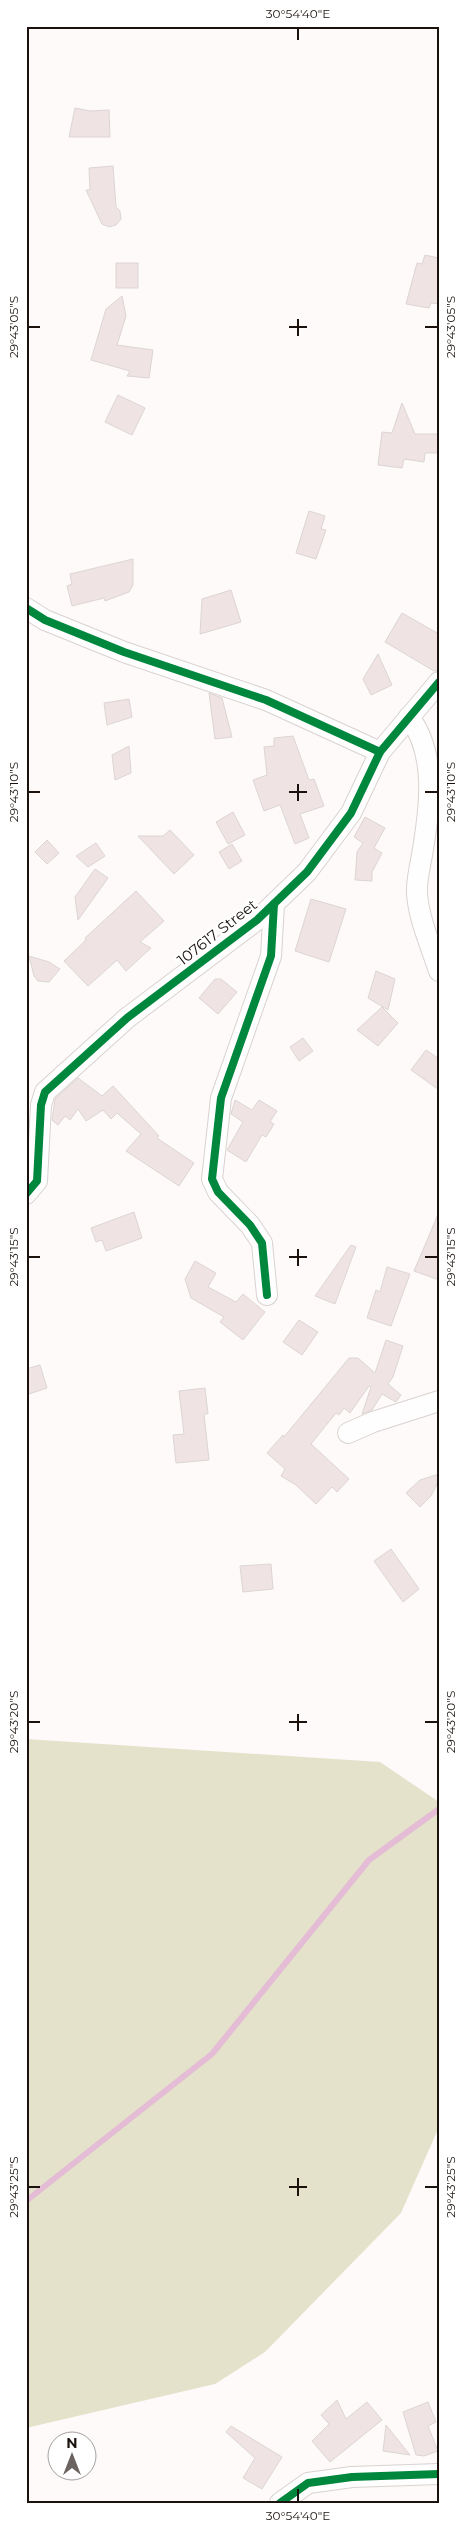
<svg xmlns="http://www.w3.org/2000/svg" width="465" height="2529" font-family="Montserrat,sans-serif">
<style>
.green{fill:#e4e2ca}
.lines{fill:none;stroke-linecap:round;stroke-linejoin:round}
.stream{stroke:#e4bcd5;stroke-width:6}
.building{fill:#efe3e3;stroke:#ddd5d5}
.minor-casing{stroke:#d9d2d0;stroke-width:22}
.minor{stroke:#fffefe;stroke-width:20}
.cycleway-casing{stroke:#fff;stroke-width:11}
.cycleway{stroke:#00873e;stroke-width:8}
.ticks{fill:none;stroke:#1b120e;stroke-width:2}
.labels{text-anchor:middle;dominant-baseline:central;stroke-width:5;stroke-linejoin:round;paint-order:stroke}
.street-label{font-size:15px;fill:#1b120e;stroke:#fff}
.neatline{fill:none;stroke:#1b120e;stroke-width:2}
.ticks-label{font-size:12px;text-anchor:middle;fill:#1b120e}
</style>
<rect width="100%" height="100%" fill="#fdfaf9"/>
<!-- green -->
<path class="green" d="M 26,1739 L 380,1762 L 439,1802 L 439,2127 L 401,2213 L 265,2352 L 215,2384 L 26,2428 Z"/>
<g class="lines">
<!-- stream -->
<path class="stream" d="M 26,2201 L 212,2054 L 369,1860 L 439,1809"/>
</g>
<!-- building -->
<g class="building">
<path d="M 75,108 L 90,111 L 109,110 L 110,137 L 69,137 Z"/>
<path d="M 113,166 L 116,207 L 120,211 L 121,219 L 116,225 L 109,227 L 102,224 L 86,190 L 90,190 L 89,168 Z"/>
<path d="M 425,255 L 439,258 L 439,304 L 431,303 L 429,308 L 406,304 L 417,263 L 422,264 Z"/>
<rect x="116" y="263" width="22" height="25"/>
<path d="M 122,296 L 126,316 L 117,345 L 153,350 L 149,378 L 127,376 L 130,371 L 91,360 L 106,309 Z"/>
<path d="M 118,395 L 145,408 L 132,435 L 105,422 Z"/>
<path d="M 402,403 L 415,434 L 439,434 L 439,453 L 425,453 L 424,462 L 404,459 L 402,468 L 378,465 L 382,432 L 392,433 Z"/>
<path d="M 309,511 L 325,516 L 321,529 L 326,530 L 316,559 L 296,553 Z"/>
<path d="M 133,559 L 133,585 L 129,592 L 105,601 L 104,598 L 72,606 L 67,586 L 72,584 L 70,574 Z"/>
<path d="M 231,590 L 241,622 L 200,634 L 202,599 Z"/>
<path d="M 402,613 L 439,634 L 439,670 L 434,671 L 385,642 Z"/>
<path d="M 378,654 L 392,685 L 371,695 L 363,679 Z"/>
<path d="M 209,693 L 222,698 L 232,737 L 215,739 Z"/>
<path d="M 129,699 L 132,717 L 107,725 L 104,703 Z"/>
<path d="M 293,736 L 309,780 L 314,779 L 324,806 L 300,814 L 309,838 L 295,844 L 280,805 L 264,811 L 253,780 L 267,775 L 264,747 L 274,746 L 274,738 Z"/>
<path d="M 129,746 L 131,773 L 115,780 L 112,755 Z"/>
<path d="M 233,812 L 245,835 L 228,844 L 216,822 Z"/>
<path d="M 365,817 L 385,828 L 374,848 L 382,853 L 372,872 L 372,881 L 355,880 L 357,852 L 363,843 L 354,837 Z"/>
<path d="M 170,830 L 194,855 L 174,874 L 138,836 L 163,836 Z"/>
<path d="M 47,840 L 59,853 L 47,864 L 35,852 Z"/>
<path d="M 96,843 L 105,856 L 88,867 L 76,856 Z"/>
<path d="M 232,844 L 242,861 L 229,869 L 219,852 Z"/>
<path d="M 95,869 L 108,878 L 78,920 L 75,897 Z"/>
<path d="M 136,891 L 164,921 L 140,942 L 151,948 L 126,971 L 117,960 L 88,986 L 64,961 L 86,940 L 85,938 Z"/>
<path d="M 311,899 L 346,909 L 329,962 L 295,951 Z"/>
<path d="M 29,956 L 49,962 L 60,969 L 49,982 L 38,981 L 34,976 Z"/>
<path d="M 376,971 L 395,979 L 388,1010 L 368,998 Z"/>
<path d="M 215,979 L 221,979 L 237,992 L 218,1014 L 199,998 Z"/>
<path d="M 382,1007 L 398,1023 L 378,1046 L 357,1030 Z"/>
<path d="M 303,1038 L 313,1051 L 299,1061 L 290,1047 Z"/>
<path d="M 426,1050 L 439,1059 L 439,1090 L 411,1070 Z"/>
<path d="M 78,1078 L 102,1096 L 113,1086 L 159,1136 L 157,1138 L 194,1163 L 179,1186 L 126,1151 L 141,1134 L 117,1113 L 111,1119 L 103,1110 L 86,1121 L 78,1109 L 70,1120 L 65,1116 L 58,1125 L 52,1120 L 55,1099 Z"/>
<path d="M 235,1100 L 252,1110 L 259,1100 L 277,1111 L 270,1122 L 274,1124 L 266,1137 L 262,1135 L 246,1162 L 227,1150 L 243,1122 L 231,1114 Z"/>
<path d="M 134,1212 L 142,1238 L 106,1251 L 102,1240 L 96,1242 L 91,1228 Z"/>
<path d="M 439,1212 L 439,1280 L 414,1271 Z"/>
<path d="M 351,1245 L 356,1247 L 335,1304 L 315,1296 Z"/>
<path d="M 195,1261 L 216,1273 L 208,1287 L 236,1302 L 243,1294 L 265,1312 L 243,1340 L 220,1322 L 224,1317 L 191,1298 L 185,1279 Z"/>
<path d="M 387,1267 L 410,1274 L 391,1326 L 367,1318 L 376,1290 L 380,1292 Z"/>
<path d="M 299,1320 L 318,1332 L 302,1355 L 283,1342 Z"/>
<path d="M 386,1340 L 403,1346 L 393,1377 L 388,1384 L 401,1395 L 396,1402 L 382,1394 L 372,1410 L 362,1414 L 371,1387 L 369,1386 L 350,1413 L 344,1408 L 339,1415 L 336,1413 L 311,1444 L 349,1479 L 337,1492 L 332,1487 L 316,1504 L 296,1485 L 281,1476 L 285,1469 L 267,1453 L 283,1435 L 284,1437 L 349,1358 L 358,1358 L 375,1373 Z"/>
<path d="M 40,1365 L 47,1388 L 26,1395 L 26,1369 Z"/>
<path d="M 205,1388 L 208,1414 L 204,1414 L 209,1460 L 176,1463 L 173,1435 L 184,1434 L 179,1391 Z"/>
<path d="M 439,1474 L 439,1480 L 431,1496 L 420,1507 L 406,1493 L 420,1480 Z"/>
<path d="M 391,1549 L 419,1589 L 403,1602 L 374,1561 Z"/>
<path d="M 271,1564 L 273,1589 L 243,1592 L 240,1566 Z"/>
<path d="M 337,2400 L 346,2419 L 367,2402 L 382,2420 L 330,2462 L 312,2441 L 329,2424 L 321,2415 Z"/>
<path d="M 428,2402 L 436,2422 L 428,2426 L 438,2451 L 424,2456 L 416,2455 L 403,2412 Z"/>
<path d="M 386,2425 L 410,2455 L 383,2451 Z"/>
<path d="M 231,2426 L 282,2457 L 262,2489 L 243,2478 L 255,2458 L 226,2432 Z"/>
</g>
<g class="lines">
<defs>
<g id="minor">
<path d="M 26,608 L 45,620 L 124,652 L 266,700 L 380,752"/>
<path d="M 409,717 C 437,754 430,806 423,849 C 421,863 416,880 417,894 C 419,920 431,946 439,971"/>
<path d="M 26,1194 L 37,1181 L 41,1105 L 45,1092 L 127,1018 L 257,920 L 307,872 L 351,813 L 380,752 L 439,682"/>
<path d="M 267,1295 L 262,1243 L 250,1225 L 218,1192 L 212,1179 L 221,1098 L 271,956 L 274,904"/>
<path d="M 348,1433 L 373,1422 L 439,1401"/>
<path d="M 280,2503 L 308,2483 L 352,2477 L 439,2474"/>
</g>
</defs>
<!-- minor casing -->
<use href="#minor" class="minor-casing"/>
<!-- minor -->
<use href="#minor" class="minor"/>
<defs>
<g id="cycleway">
<path d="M 26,608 L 45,620 L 124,652 L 266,700 L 380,752"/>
<path d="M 26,1194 L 37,1181 L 41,1105 L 45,1092 L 127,1018 L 257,920 L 307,872 L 351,813 L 380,752 L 439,682"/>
<path d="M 267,1295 L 262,1243 L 250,1225 L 218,1192 L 212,1179 L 221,1098 L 271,956 L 274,904"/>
<path d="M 280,2503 L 308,2483 L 352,2477 L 439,2474"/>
</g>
</defs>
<!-- cycleway casing -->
<use href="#cycleway" class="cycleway-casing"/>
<!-- cycleway -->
<use href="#cycleway" class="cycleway"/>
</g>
<!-- ticks -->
<path class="ticks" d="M 298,28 L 298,40M 298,319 L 298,336M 28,327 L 40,327M 289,327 L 307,327M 425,327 L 438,327M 298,784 L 298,801M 28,792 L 40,792M 289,792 L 307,792M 425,792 L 438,792M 298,1249 L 298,1266M 28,1257 L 40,1257M 289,1257 L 307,1257M 425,1257 L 438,1257M 298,1714 L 298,1731M 28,1722 L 40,1722M 289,1722 L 307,1722M 425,1722 L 438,1722M 298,2178 L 298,2196M 28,2187 L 40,2187M 289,2187 L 307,2187M 425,2187 L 438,2187M 298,2489 L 298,2502"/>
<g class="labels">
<!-- street labels -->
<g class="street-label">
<text transform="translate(217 932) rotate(-38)">107617 Street</text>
</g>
</g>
<!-- border -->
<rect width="465" height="2529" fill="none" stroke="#ffffff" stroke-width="55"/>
<!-- north arrow -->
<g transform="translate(72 2456)"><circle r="24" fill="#ffffff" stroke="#a4a09f"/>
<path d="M0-4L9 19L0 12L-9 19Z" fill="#6a6360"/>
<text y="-8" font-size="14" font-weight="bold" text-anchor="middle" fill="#1b120e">N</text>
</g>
<rect x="28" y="28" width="410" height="2474" class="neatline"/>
<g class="ticks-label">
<text x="298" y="18">30°54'40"E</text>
<text transform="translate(14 327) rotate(-90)" y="4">29°43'05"S</text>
<text transform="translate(451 327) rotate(-90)" y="4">29°43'05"S</text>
<text transform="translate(14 792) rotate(-90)" y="4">29°43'10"S</text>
<text transform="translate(451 792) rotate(-90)" y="4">29°43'10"S</text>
<text transform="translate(14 1257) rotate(-90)" y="4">29°43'15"S</text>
<text transform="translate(451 1257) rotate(-90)" y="4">29°43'15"S</text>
<text transform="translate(14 1722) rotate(-90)" y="4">29°43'20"S</text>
<text transform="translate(451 1722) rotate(-90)" y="4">29°43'20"S</text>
<text transform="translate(14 2187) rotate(-90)" y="4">29°43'25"S</text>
<text transform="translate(451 2187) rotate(-90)" y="4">29°43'25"S</text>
<text x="298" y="2520">30°54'40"E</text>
</g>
</svg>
